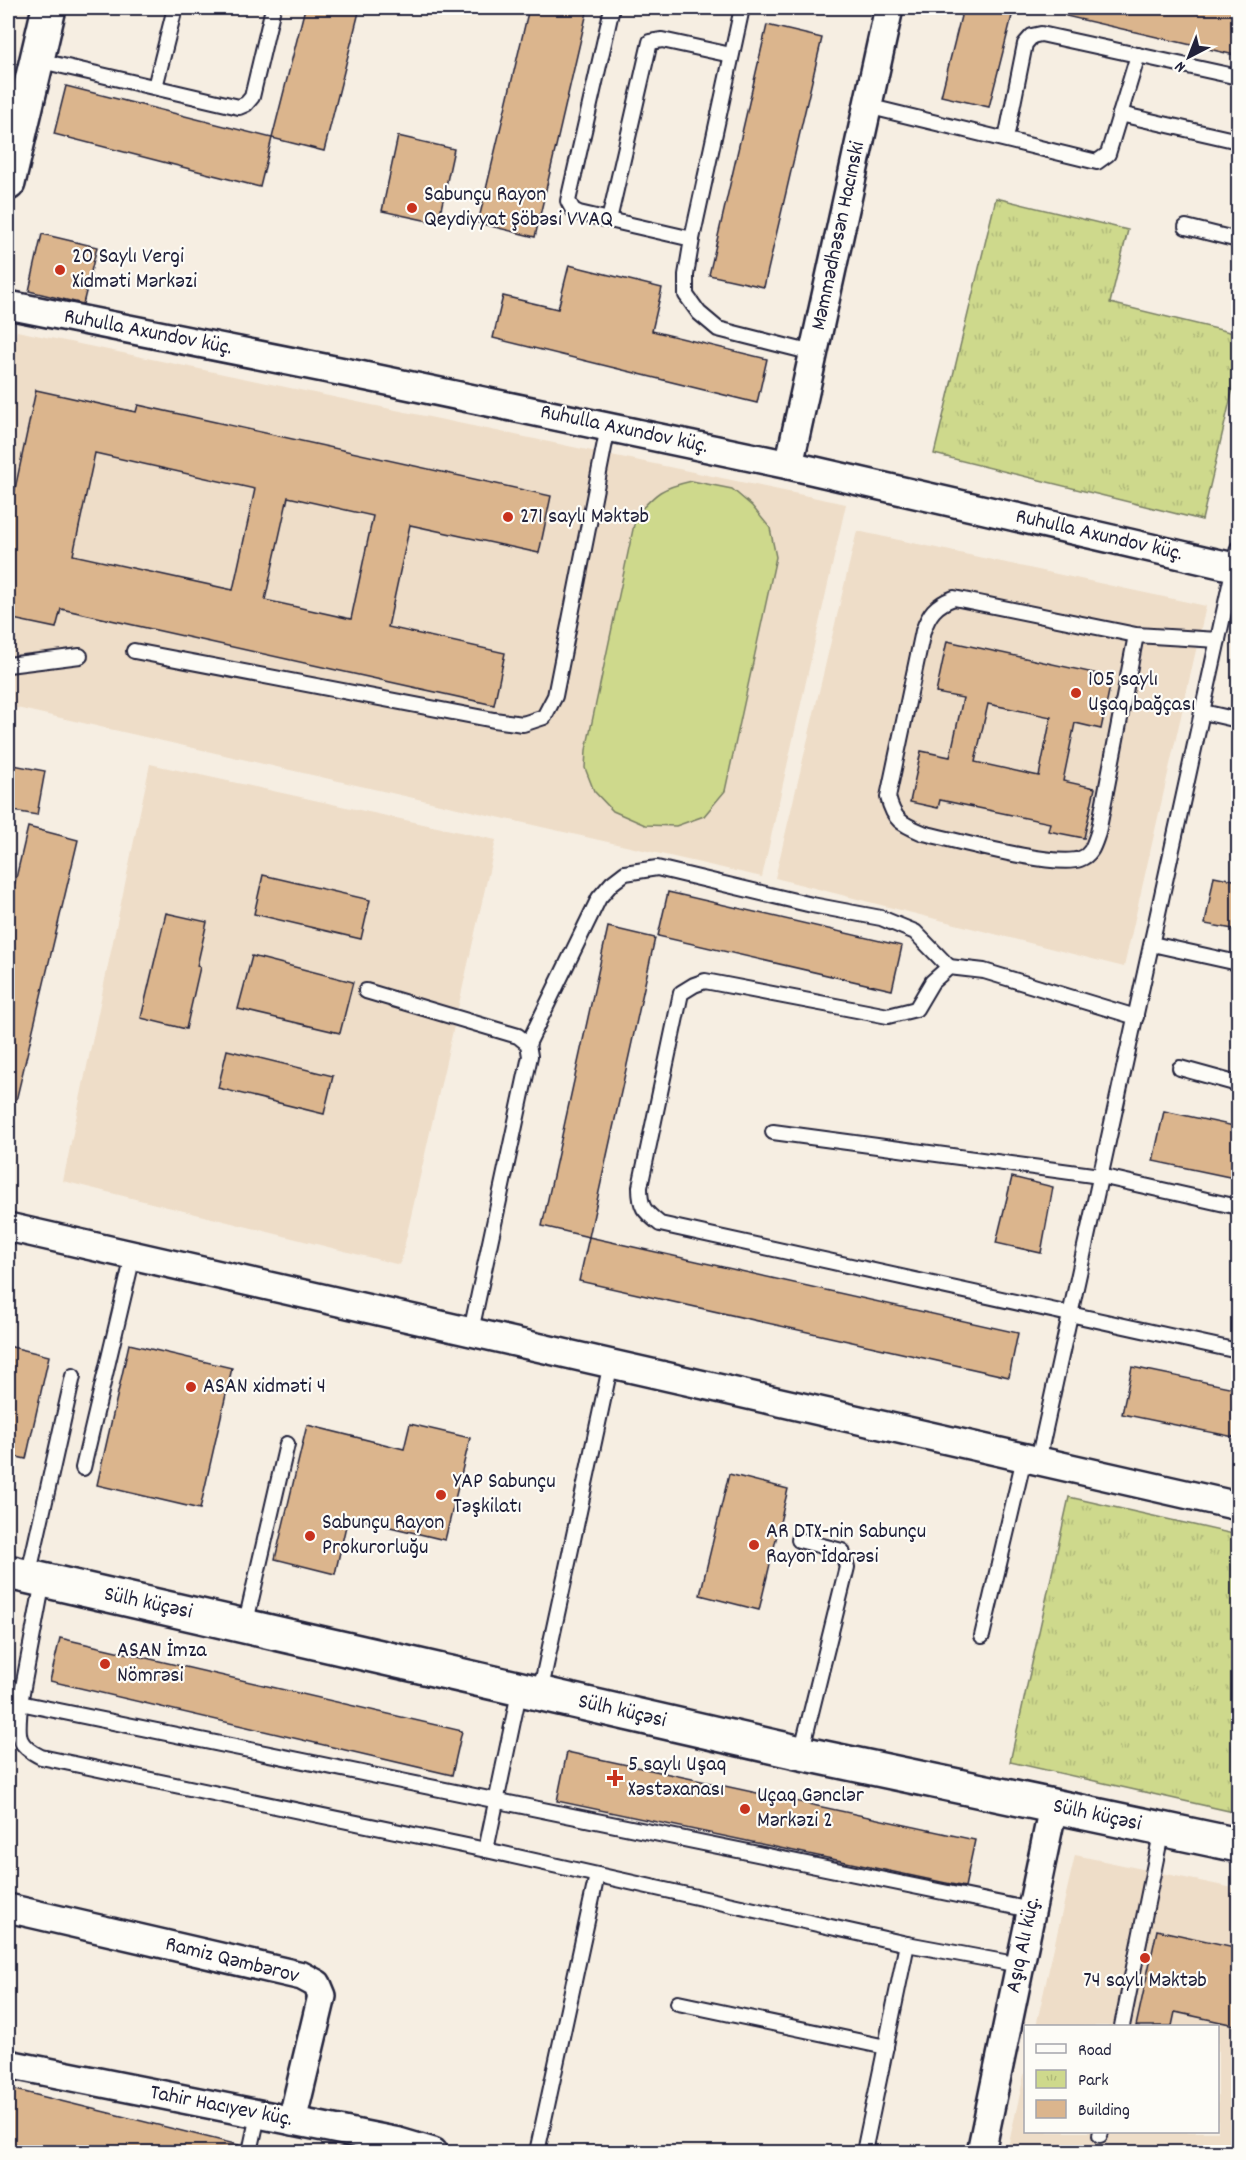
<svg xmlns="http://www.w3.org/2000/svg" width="1246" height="2160" font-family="Dekko,sans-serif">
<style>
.built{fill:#eeddc8}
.park{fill:url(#park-tufts);stroke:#787e64;stroke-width:1.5}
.pitch{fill:#ced98c;stroke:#787e64;stroke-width:1.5}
.building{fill:#dbb58d;stroke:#22223b;stroke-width:1.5;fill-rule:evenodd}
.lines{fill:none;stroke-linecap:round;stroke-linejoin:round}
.lane-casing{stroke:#22223b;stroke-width:18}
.street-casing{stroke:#22223b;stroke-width:32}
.secondary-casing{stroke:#22223b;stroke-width:38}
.lane{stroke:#fdfcf7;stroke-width:14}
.street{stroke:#fdfcf7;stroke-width:27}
.secondary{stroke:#fdfcf7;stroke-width:33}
.poi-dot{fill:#c8321e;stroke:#fdfcf7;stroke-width:2}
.labels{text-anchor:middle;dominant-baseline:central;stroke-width:4.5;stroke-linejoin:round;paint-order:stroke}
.poi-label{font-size:22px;fill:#22223b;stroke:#fdfcf7;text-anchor:start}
.street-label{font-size:22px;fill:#22223b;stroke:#fdfcf7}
</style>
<defs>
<pattern id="park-tufts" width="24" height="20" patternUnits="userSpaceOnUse" patternTransform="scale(1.5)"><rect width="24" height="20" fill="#ced98c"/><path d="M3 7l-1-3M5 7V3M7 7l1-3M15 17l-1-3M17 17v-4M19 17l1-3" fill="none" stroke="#b1ba7a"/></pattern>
</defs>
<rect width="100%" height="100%" fill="#f6eee2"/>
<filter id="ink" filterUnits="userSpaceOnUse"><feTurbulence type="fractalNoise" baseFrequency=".0167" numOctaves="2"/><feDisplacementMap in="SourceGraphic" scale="12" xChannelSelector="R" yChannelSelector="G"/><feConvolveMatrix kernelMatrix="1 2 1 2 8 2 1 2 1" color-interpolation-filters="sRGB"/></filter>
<g filter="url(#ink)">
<!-- built -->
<g class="built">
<path d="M 17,331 L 846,504 L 762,877 L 8,706 L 8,373 Z"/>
<path d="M 857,531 L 1206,606 L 1124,967 L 775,878 Z"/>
<path d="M 150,764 L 496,840 L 400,1265 L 63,1181 Z"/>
<path d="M 1075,1855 L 1238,1889 L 1238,2152 L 1007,2152 L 1025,2071 L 1026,2132 L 1218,2132 L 1218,2026 L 1036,2026 Z"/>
</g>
<!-- park -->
<g class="park">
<path d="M 996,198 L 1128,230 L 1110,303 L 1238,334 L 1238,367 L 1202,520 L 934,454 Z"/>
<path d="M 1069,1497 L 1238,1535 L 1238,1813 L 1010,1762 Z"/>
</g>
<!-- pitch -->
<path class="pitch" d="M 692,481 L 732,489 L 752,506 L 770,528 L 776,557 L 725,791 L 704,816 L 676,826 L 645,825 L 613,811 L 594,791 L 585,768 L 586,750 L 636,515 C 657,492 661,488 692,481 Z"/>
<!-- building -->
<g class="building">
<path d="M 305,8 L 360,8 L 324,151 L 272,138 Z"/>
<path d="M 529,8 L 588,8 L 535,237 L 478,223 Z"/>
<path d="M 963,8 L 1014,8 L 989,107 L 941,96 Z"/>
<path d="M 1067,8 L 1239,8 L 1239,56 L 1066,16 Z"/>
<path d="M 767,25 L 822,38 L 764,287 L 709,275 Z"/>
<path d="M 66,86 L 272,138 L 260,187 L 54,134 Z"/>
<path d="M 398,136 L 454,149 L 438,223 L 382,211 Z"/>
<path d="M 42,234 L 97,247 L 83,304 L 29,291 Z"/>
<path d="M 569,265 L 662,288 L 652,331 L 767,359 L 757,403 L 493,338 L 503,296 L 558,309 Z"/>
<path d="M 36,390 L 136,412 L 138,405 L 551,496 L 539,553 L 410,525 L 388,627 L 505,653 L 494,705 L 61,609 L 56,628 L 8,618 L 8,522 ZM 95,453 L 255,489 L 233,590 L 73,555 ZM 288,497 L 373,516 L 351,619 L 265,600 Z"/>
<path d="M 947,641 L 1112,677 L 1101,729 L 1075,723 L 1063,781 L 1095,788 L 1084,838 L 1048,831 L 1050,823 L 940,800 L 938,808 L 910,802 L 921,751 L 950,757 L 963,698 L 936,693 ZM 988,704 L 1051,717 L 1039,776 L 975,762 Z"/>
<path d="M 8,764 L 45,771 L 37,815 L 8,810 Z"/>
<path d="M 28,827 L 78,840 L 16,1101 L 8,1100 L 8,912 Z"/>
<path d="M 263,875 L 370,900 L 361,939 L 254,914 Z"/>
<path d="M 1214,876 L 1239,881 L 1239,930 L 1205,924 Z"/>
<path d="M 668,892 L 902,946 L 892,990 L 658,936 Z"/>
<path d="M 166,913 L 207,922 L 197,966 L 200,967 L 186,1029 L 141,1018 Z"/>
<path d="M 608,927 L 655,938 L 589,1237 L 542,1226 Z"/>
<path d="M 252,956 L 353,982 L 340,1033 L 238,1009 Z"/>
<path d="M 227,1050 L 333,1076 L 324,1114 L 218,1088 Z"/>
<path d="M 1164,1111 L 1239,1127 L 1239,1179 L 1153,1161 Z"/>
<path d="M 1012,1177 L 1053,1187 L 1041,1253 L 996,1243 Z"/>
<path d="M 589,1237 L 1018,1333 L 1009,1377 L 579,1281 Z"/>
<path d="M 129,1344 L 232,1368 L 200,1509 L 97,1485 Z"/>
<path d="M 8,1346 L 49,1356 L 26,1459 L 8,1455 Z"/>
<path d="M 1132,1367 L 1239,1389 L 1239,1438 L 1122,1414 Z"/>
<path d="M 410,1424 L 470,1438 L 445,1540 L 348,1517 L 335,1574 L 275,1559 L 307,1425 L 404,1449 Z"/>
<path d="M 729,1474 L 788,1489 L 759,1610 L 700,1595 Z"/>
<path d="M 60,1638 L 462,1731 L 452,1775 L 50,1681 Z"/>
<path d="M 567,1752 L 975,1840 L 965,1887 L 557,1801 Z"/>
<path d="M 1157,1930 L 1239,1948 L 1239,2026 L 1175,2012 L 1172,2026 L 1136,2026 Z"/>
<path d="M 8,2088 L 239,2145 L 238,2152 L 8,2152 Z"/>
</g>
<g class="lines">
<defs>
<g id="lane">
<path d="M 612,8 L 568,201 L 573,210 L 579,213 L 692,239"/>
<path d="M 742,8 L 692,239 L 686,275 L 686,295 L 699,313 L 718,329 L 813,353"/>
<path d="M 37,60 L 239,107 L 246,104 L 252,97 L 273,8"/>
<path d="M 155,87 L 175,8"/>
<path d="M 867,106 L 1097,162 L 1108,154 L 1138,55"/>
<path d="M 1120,114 L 1238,141"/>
<path d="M 1006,139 L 1025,44 L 1032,36 L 1041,34 L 1238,77"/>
<path d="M 609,220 L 650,42 L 662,40 L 731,55"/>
<path d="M 1186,227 L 1238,240"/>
<path d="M 1136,635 L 1098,833 C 1094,844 1092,855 1080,859 C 1054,868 955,840 923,833 C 902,824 894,821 888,797 L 923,631 C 929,614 935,605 954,598 L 1136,635 L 1218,640"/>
<path d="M 134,651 L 494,720 L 523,724 L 544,717 L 555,696 L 608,427"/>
<path d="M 8,665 L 80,656"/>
<path d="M 1203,712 L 1238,720"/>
<path d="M 1152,944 L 1238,963"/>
<path d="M 366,991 L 518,1036 L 528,1044 L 530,1056 L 471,1331"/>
<path d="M 1136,1017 L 984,971 L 949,967 L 932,982 L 916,1009 L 888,1016 L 705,981 L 694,985 L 681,993 L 640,1187 C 640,1208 644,1211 660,1224 L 1238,1351"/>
<path d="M 528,1044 L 599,898 L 612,883 L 625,873 L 657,868 L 812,905 L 881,918 L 915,932 L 949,967"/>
<path d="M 1180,1068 L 1238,1084"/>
<path d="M 773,1132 L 1100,1176 L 1238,1207"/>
<path d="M 1038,1461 L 1238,548"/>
<path d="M 83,1468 L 133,1256"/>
<path d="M 799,1540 L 842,1551 L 847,1567 L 801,1753"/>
<path d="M 28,1577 L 73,1376"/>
<path d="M 43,1581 L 20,1703 L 1031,1910"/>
<path d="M 245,1626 L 287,1444"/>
<path d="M 982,1636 L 1024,1458"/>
<path d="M 540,1693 L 611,1363"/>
<path d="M 8,1700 L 20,1703 C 19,1732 12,1743 41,1757 L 486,1850 L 907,1944 L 1020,1965"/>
<path d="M 486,1850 L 520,1688"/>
<path d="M 678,2003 L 886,2047"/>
<path d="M 1122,2026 L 1162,1829"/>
<path d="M 1100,2135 L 1101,2132"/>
<path d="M 250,2152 L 258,2115"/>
<path d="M 537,2152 L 597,1875"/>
<path d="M 864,2152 L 907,1944"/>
</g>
<g id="street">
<path d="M 8,305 L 359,375 L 789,465 L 1238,568"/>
<path d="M 789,465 L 889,8"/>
<path d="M 8,1227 L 1238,1506"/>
<path d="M 8,1908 L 302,1976 L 317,1984 L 322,1996 L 292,2121"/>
<path d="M 8,2064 L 399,2142 L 433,2152"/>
<path d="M 981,2152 L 1053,1807"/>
</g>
<g id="secondary">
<path d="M 8,183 L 49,8"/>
<path d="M 8,1572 L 801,1753 L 1238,1845"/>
</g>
</defs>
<!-- lane casing -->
<use href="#lane" class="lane-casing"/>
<!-- street casing -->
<use href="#street" class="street-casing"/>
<!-- secondary casing -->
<use href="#secondary" class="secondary-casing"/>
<!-- lane -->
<use href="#lane" class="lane"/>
<!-- street -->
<use href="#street" class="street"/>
<!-- secondary -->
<use href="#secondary" class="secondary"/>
</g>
</g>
<!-- markers -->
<g class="poi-dot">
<circle cx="412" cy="208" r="6"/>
<circle cx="60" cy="270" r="6"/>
<circle cx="508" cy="517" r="6"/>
<circle cx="1076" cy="693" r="6"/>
<circle cx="191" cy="1387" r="6"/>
<circle cx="441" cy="1495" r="6"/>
<circle cx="310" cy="1536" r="6"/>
<circle cx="754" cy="1545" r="6"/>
<circle cx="105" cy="1664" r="6"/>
<path d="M612 1769h6v6h6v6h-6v6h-6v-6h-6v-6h6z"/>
<circle cx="745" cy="1809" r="6"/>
<circle cx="1145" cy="1958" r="6"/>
</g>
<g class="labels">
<!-- poi labels -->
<g class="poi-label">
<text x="424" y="195">Sabunçu Rayon<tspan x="424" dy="25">Qeydiyyat Şöbəsi VVAQ</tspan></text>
<text x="72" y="257">20 Saylı Vergi<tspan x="72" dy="25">Xidməti Mərkəzi</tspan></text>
<text x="520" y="517">271 saylı Məktəb</text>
<text x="1088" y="680">105 saylı<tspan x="1088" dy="25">Uşaq bağçası</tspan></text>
<text x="203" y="1387">ASAN xidməti 4</text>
<text x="453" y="1482">YAP Sabunçu<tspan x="453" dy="25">Təşkilatı</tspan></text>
<text x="322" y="1523">Sabunçu Rayon<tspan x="322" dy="25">Prokurorluğu</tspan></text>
<text x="766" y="1532">AR DTX-nin Sabunçu<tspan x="766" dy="25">Rayon İdarəsi</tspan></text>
<text x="117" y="1651">ASAN İmza<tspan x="117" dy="25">Nömrəsi</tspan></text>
<text x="628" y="1765">5 saylı Uşaq<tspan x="628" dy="25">Xəstəxanası</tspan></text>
<text x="757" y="1796">Uçaq Gənclər<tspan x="757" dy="25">Mərkəzi 2</tspan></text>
<text x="1145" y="1981" text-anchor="middle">74 saylı Məktəb</text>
</g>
<!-- street labels -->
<g class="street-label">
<text transform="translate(839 236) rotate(-78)">Məmmədhəsən Hacınski</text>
<text transform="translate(148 333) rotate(11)">Ruhulla Axundov küç.</text>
<text transform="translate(624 430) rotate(12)">Ruhulla Axundov küç.</text>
<text transform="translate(1099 536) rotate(13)">Ruhulla Axundov küç.</text>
<text transform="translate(148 1604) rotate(12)">Sülh küçəsi</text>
<text transform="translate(622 1712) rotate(13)">Sülh küçəsi</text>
<text transform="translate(1097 1816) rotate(12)">Sülh küçəsi</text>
<text transform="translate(1024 1945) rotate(-78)">Aşıq Alı küç.</text>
<text transform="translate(232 1961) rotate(14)">Ramiz Qəmbərov</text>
<text transform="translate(221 2107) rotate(11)">Tahir Hacıyev küç.</text>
</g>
</g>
<!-- margin -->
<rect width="1246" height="2160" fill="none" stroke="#fdfcf7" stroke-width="30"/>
<rect x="15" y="15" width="1216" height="2130" fill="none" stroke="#22223b" stroke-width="2" filter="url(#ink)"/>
<!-- legend -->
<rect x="1024" y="2025" width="195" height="108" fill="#fdfcf7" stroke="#a5a5ac" stroke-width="1.5"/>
<rect x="1036" y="2044" width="30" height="9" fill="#fdfcf7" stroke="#a5a5ac" stroke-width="1.5"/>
<text x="1078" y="2055" font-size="18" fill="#22223b">Road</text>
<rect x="1036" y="2070" width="30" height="18" fill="url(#park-tufts)" stroke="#a5a5ac" stroke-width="1.5"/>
<text x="1078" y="2085" font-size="18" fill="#22223b">Park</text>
<rect x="1036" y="2100" width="30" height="18" fill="#dbb58d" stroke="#a5a5ac" stroke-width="1.5"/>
<text x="1078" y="2115" font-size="18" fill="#22223b">Building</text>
<!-- north arrow -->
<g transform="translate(1189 57) rotate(222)" stroke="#fdfcf7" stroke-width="4.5" paint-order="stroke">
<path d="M0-4.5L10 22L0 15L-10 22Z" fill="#22223b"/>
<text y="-9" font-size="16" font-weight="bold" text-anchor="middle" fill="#22223b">N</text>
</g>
</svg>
